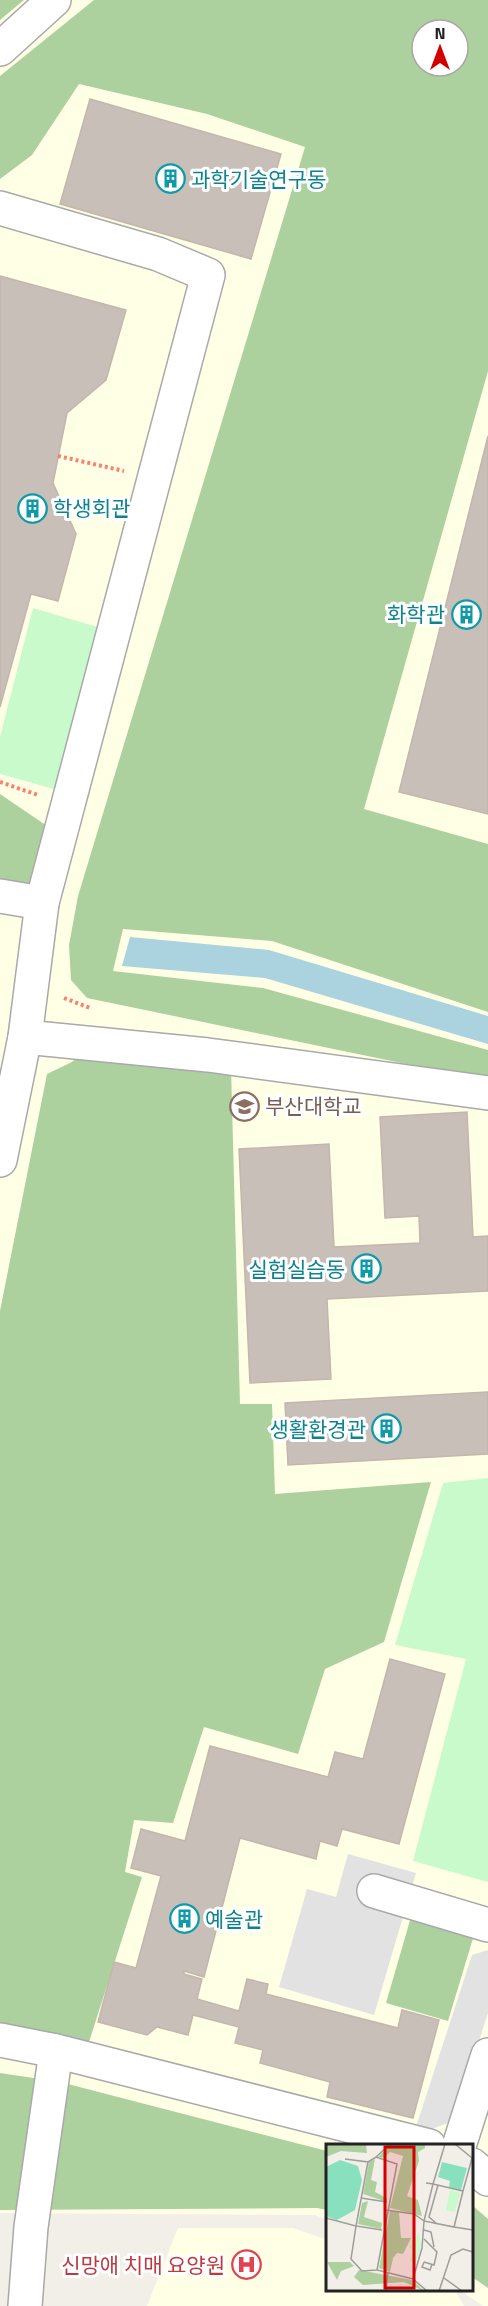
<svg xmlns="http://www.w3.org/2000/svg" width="488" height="2306" font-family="'Titillium Web','Noto Sans KR',sans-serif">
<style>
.education{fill:#ffffe5;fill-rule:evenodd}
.forest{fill:#add19e;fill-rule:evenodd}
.park{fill:#c8facc}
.parking{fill:#e2e2e2}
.water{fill:#aad3df}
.building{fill:#c7bfb8;stroke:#c4b6ab;stroke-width:1.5}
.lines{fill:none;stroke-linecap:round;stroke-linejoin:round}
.minor-casing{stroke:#a9a9a9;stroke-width:36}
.path{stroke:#fa8072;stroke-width:4;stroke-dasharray:3 3;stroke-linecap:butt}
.minor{stroke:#fff;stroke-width:33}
.labels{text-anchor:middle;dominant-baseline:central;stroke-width:6;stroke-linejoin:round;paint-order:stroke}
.culture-label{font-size:21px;fill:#0d838f;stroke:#fff;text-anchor:start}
.education-label{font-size:21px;fill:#785e54;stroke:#fff;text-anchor:start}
.health-label{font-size:21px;fill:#be3a42;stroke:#fff;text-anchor:end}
.inset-road{fill:none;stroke:#9f9d99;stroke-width:1.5}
.view{fill:#d40000;fill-opacity:0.15;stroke:#d40000;stroke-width:3}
.inset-edge{fill:none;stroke:#222;stroke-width:3}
</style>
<rect width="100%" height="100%" fill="#f2efe9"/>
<!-- education -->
<g class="education">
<path d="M 0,0 L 488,0 L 488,2306 L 483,2306 L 460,2290 L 472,2290 L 472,2146 L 328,2146 L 327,2220 L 315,2215 L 0,2213 ZM 422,30 L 458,30 L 458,66 L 422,66 Z"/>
<path d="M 178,2228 L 293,2228 L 327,2240 L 328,2290 L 455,2290 L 464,2306 L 147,2306 Z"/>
</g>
<!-- forest -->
<g class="forest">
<path d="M 0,0 L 24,0 L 0,20 Z"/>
<path d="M 94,0 L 488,0 L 488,371 L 364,809 L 488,844 L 488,1012 L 272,941 L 123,929 L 113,971 L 263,988 L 488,1050 L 488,1081 L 87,998 L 71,980 L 69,945 L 78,896 L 305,147 L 207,114 L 79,84 L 32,155 L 0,179 L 0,76 ZM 422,30 L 458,30 L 458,66 L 422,66 Z"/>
<path d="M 0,794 L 47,826 L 33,892 L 0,885 Z"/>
<path d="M 82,1052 L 231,1067 L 240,1404 L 272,1404 L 275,1494 L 431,1482 L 384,1642 L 325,1669 L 298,1754 L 204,1727 L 173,1823 L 134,1820 L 125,1872 L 142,1877 L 88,2045 L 0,2026 L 0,1311 L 47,1074 L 72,1062 Z"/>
<path d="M 411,1917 L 474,1935 L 448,2021 L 386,2003 Z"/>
<path d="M 0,2073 L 60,2082 L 327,2151 L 327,2210 L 317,2208 L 0,2210 Z"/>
<path d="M 472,2205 L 488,2219 L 488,2288 L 472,2277 Z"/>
</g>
<!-- park -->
<g class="park">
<path d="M 33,608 L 101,628 L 61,791 L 0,774 L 0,737 Z"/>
<path d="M 488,1478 L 488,1882 L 413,1861 L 466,1659 L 395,1645 L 443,1483 Z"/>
</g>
<!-- parking -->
<g class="parking">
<path d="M 348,1854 L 416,1873 L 374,2015 L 279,1987 L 307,1889 L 336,1897 Z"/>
<path d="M 488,1950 L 488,2013 L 453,2121 L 413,2136 L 472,1955 Z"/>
</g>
<!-- water -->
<path class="water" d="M 130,937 L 269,950 L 488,1016 L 488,1044 L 265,978 L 122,966 Z"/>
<!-- building -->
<g class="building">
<path d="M 90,99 L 281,154 L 251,259 L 60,204 Z"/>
<path d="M 0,276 L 126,310 L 106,380 L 67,413 L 53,483 L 76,534 L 58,601 L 31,594 L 0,707 Z"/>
<path d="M 488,436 L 488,814 L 399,792 Z"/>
<path d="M 467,1112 L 473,1237 L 488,1236 L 488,1291 L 327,1299 L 331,1379 L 250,1383 L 239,1149 L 329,1144 L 334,1247 L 420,1243 L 419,1216 L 385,1218 L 380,1117 Z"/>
<path d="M 488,1392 L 488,1454 L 288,1465 L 285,1403 Z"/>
<path d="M 390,1659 L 445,1674 L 399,1844 L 342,1829 L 337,1846 L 320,1841 L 316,1859 L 240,1838 L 204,1977 L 184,1971 L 184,1974 L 202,1979 L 197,1999 L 239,2011 L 247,1979 L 268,1984 L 266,1994 L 398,2028 L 402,2010 L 439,2020 L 413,2118 L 327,2097 L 330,2082 L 260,2063 L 263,2050 L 235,2043 L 239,2027 L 193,2015 L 188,2035 L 157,2027 L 147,2035 L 98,2022 L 114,1962 L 136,1968 L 161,1876 L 131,1868 L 141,1829 L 185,1841 L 210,1746 L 328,1777 L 335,1752 L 363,1759 Z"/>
</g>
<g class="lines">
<defs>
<g id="minor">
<path d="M 0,49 L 54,0"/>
<path d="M 0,208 L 158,254 L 208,275 L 42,903 L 25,1037 L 0,1160"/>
<path d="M 0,896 L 42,903"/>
<path d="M 25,1037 L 208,1055 L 488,1093"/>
<path d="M 374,1891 L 488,1925"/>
<path d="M 0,2040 L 56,2051 L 429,2146"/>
<path d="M 459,2146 L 488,2055"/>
<path d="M 472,2165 L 488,2179"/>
<path d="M 25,2306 L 31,2227 L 56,2051"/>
</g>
</defs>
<!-- minor casing -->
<use href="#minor" class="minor-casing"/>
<!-- path -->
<g class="path">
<path d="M 58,456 L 124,471"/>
<path d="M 0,782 L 38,795"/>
<path d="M 64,998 L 90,1008"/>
</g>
<!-- minor -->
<use href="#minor" class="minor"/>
</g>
<!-- icons -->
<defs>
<symbol id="building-ring" viewBox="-11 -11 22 22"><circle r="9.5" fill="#fff" stroke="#0f9aa8" stroke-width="1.5"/><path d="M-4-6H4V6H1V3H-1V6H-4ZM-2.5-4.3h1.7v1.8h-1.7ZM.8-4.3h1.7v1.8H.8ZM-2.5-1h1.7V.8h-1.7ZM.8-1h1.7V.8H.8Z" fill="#0f9aa8"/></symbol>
<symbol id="university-ring" viewBox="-11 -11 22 22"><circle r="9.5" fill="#fff" stroke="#8d6e63" stroke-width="1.5"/><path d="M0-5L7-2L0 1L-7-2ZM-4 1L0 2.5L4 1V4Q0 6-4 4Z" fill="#8d6e63"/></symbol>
<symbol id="hospital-ring" viewBox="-11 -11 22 22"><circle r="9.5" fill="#fff" stroke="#e0444e" stroke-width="1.5"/><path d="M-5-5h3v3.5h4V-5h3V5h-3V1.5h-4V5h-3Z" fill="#e0444e"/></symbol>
</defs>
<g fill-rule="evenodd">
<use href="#building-ring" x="154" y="162" width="33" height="33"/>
<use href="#building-ring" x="16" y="492" width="33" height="33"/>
<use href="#building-ring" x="450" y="598" width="33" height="33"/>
<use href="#university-ring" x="228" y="1090" width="33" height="33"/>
<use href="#building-ring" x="350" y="1252" width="33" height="33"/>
<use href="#building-ring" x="370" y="1412" width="33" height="33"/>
<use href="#building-ring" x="168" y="1902" width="33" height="33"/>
<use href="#hospital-ring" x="230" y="2248" width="33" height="33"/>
</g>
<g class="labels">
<!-- culture labels -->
<g class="culture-label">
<text x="191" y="179">과학기술연구동</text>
<text x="53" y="508">학생회관</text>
<text x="445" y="614" text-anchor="end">화학관</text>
<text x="345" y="1269" text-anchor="end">실험실습동</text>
<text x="366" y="1429" text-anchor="end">생활환경관</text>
<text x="205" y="1919">예술관</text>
</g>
<!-- education labels -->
<g class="education-label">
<text x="265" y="1106">부산대학교</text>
</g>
<!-- health labels -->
<g class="health-label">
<text x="225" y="2265">신망애 치매 요양원</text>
</g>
</g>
<!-- overview -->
<g transform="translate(326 2144)">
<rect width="147" height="147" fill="#f2efe9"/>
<path d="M 0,0 L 40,0 L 41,9 L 15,7 L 0,13 ZM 65,0 L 99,0 L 99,4 L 92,8 L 93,17 L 81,52 L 92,56 L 96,72 L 64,64 L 77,12 L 64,8 L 58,14 L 52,13 ZM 49,15 L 45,36 L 51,38 L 49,48 L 61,54 L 61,58 L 37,50 L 43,18 ZM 42,57 L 38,73 L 56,79 L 55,85 L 32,80 L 36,59 ZM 64,67 L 73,68 L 75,94 L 85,94 L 77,110 L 71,109 L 67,114 L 64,128 L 53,124 ZM 1,118 L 24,118 L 28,122 L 15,127 L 11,136 ZM 33,126 L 86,136 L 98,147 L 78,138 L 37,141 L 28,133 Z" fill="#add19e"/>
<path d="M 124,46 L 134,49 L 129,68 L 120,66 ZM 93,88 L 95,102 L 90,118 L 84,117 L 87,105 L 83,104 Z" fill="#c8facc"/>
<path d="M 14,16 L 32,22 L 36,36 L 29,66 L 11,76 L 0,72 L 0,23 ZM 116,18 L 141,24 L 135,46 L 123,43 L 124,37 L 112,33 Z" fill="#88e0be"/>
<path class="inset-road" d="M 119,0 L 107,40 L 137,47 L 146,14M 129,0 L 146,14M 50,13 L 64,0M 19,15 L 42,18 L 30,82 L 56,86M 42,18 L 50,13 L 71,20 L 51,126 L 87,135 L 101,147M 100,39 L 107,40 L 98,77 L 128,83 L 137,47M 35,54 L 61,58M 60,66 L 88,70 L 98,77 L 96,104 L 87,135M 0,74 L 30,82 L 25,115 L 36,127 L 51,126M 111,80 L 103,73 L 112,41M 128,83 L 147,86M 98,86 L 105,88 L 108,103M 98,95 L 111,108 L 108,121 L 98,118M 98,118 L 96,123 L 104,126 L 106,120M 118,134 L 136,147M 60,147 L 62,128M 113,147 L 125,111 L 137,105 L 147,108"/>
<path class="view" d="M 59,3 L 88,3 L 88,144 L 59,144 Z"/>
<rect width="147" height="147" class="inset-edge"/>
</g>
<!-- north arrow -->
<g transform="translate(440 48)"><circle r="28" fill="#ffffff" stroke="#a7a7a7" stroke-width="1.5"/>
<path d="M0-4.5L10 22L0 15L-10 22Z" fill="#d40000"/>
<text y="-9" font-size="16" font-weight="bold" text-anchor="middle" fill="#222222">N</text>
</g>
</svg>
